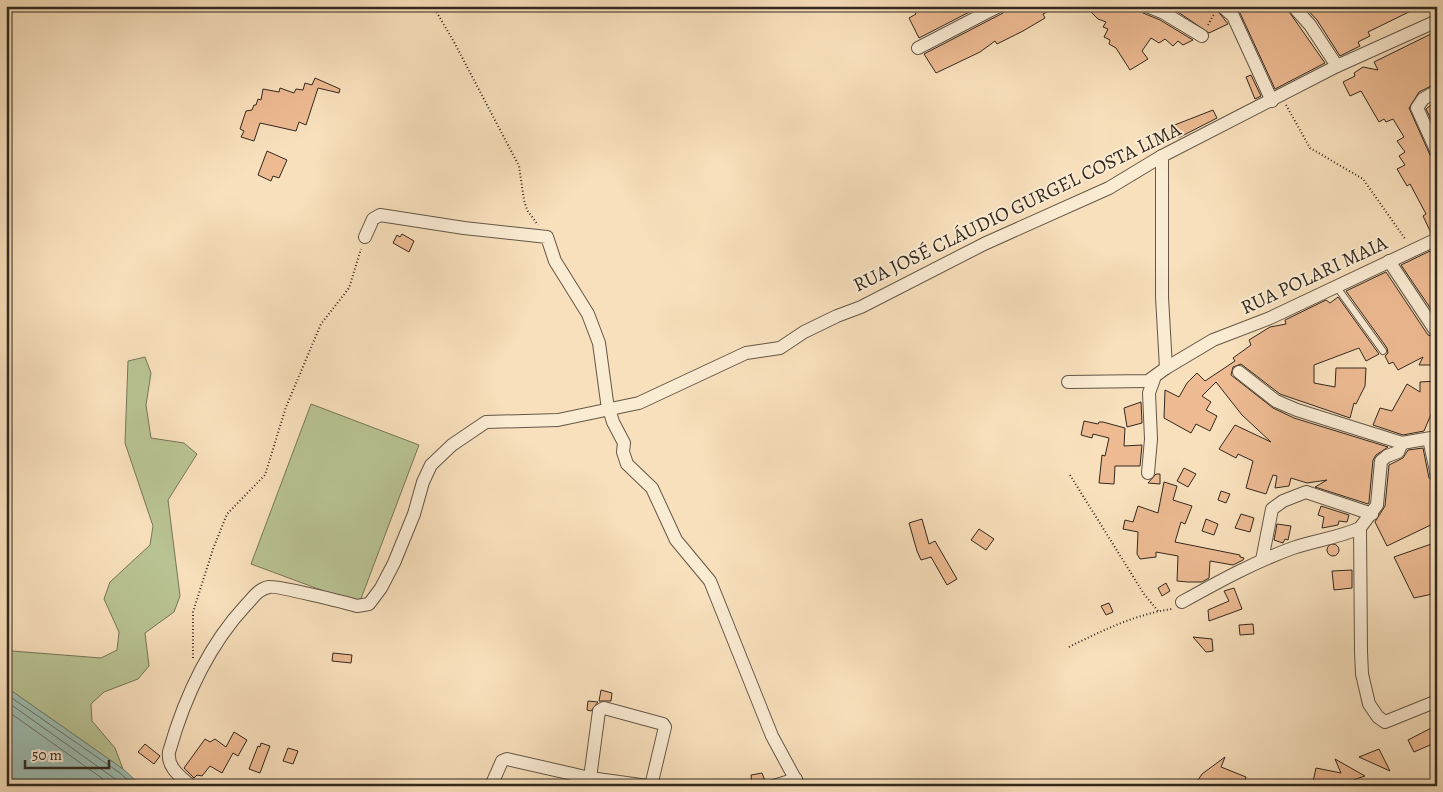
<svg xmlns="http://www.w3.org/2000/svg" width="1443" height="792" font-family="Alegreya,serif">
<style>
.green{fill:#b9c393;stroke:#767659}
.water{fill:#9dbdb2;stroke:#728177}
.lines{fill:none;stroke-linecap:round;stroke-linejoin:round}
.shore{stroke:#687268;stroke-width:1}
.building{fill:#edba92;stroke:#32281f}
.lane-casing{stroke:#645646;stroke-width:8}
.street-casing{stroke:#645646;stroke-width:14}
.path{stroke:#32281f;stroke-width:2;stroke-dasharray:1 2.5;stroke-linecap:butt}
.lane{stroke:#faebd3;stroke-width:6}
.street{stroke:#faebd3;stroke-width:12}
.labels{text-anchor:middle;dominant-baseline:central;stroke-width:4;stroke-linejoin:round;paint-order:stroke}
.street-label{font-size:20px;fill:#32281f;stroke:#faebd3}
</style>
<rect width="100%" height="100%" fill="#f8e0bc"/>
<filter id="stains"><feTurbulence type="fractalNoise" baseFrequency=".004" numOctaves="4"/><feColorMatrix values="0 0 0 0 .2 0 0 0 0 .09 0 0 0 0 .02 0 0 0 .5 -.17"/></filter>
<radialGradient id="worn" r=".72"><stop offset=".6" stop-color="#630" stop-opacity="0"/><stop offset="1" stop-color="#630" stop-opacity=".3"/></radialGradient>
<g class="green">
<path d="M145 357 151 373 146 405 151 438 184 443 197 454 168 500 180 596 174 612 145 633 149 666 138 679 104 692 91 704 92 721 115 748 123 769 6 687V646L12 651 101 658 117 650 119 632 104 599 110 582 150 545 153 526 125 443 128 361Z"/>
<path d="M311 404 419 445 359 604 251 564Z"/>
</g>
<path class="water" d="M6 687 123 769 142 786H6Z"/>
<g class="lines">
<g class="shore">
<path d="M6 694 120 773 134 786"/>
<path d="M6 701 125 786"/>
<path d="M6 710 113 786"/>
</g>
</g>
<g class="building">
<path d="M911 6H981L919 38 909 18 916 14Z"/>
<path d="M1007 6H1059L1043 14 1045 18 1023 31 997 44 995 41 980 52 936 73 924 54 1003 13Z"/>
<path d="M1085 6H1139L1143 13 1160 20 1193 40 1183 45 1178 41 1173 46 1165 39 1159 43 1151 38 1142 51 1148 59 1130 70 1116 48 1109 44 1110 40 1104 37 1108 29 1103 27 1106 22 1098 19Z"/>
<path d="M1169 6H1214L1228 24 1209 33Z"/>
<path d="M1234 6H1285L1325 63 1275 89 1240 13Z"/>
<path d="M1304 6H1421L1368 32 1370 36 1358 42 1360 46 1340 56 1317 20Z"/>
<path d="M1437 31V57L1434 58 1437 63V83L1419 92 1409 108 1430 155 1437 160V231L1431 233 1423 216 1426 214 1410 184 1407 186 1397 169 1405 165 1399 156 1405 152 1397 141 1404 137 1393 119 1386 122 1384 119 1379 122 1361 91 1350 96 1343 82 1355 76 1354 73 1363 67 1378 70 1374 62Z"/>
<path d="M1251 75 1261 96 1255 99 1246 77Z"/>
<path d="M315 78 340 89 339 93 318 88 306 125 299 122 296 131 260 123 254 141 241 137 244 131 240 129 246 111 252 110 254 105H256L258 99 261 100 263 89 279 92 280 88 294 93 296 89 303 90 305 83 312 85Z"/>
<path d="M1437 100V132L1426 109Z"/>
<path d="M1213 110 1217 118 1178 138 1172 126Z"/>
<path d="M267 151 287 160 279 178 273 176 271 181 258 175Z"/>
<path d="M402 234 414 241 409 252 393 243 397 235 400 237Z"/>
<path d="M1430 251 1433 255 1437 253V318L1401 265Z"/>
<path d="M1386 272 1428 335 1437 338V365H1419L1423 357 1398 370 1393 362 1389 364 1385 356 1388 353 1387 348 1346 291Z"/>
<path d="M1338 297 1379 354 1366 361 1359 348 1314 365V383L1335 387 1336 368H1366L1365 386 1356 404 1354 403 1350 418 1280 394 1241 364 1233 367 1231 375 1273 408 1294 418 1388 447 1376 455 1373 460 1369 502 1368 504 1315 487 1327 480 1307 483 1291 478 1289 486 1275 488 1277 476 1273 475 1266 494 1246 488 1253 461 1238 454 1236 458 1219 449 1235 425 1271 442 1242 415 1216 382 1202 396 1211 402 1206 410 1217 416 1210 431 1196 424 1191 433 1164 418 1165 390 1179 397 1187 383 1197 373 1205 381 1235 361 1233 358 1251 345 1249 340 1270 327 1286 324 1285 320 1326 300 1330 303Z"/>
<path d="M1437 381V400L1424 431 1403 435 1373 425 1380 408 1392 411 1407 384 1420 392V382Z"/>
<path d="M1141 402 1142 423 1127 427 1124 408Z"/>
<path d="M1084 421 1098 424 1099 422H1103L1125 428 1124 446 1142 445 1140 466H1115L1114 484 1099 483 1102 455 1105 456 1109 438 1093 434 1092 438 1081 435Z"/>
<path d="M1423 448 1429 478 1437 484V522L1387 546 1375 522 1385 506 1389 465 1403 458 1408 450Z"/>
<path d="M1184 468 1196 474 1188 487 1177 481Z"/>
<path d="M1156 474H1160V484L1148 483Z"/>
<path d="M1164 482 1177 486 1173 500 1192 506 1185 524 1181 522 1175 542 1240 555V557L1244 558 1243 560 1233 565 1210 561 1209 578 1202 582H1188L1177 581 1178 556 1156 552V557L1140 559 1137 554 1138 532 1123 529 1125 520 1133 522 1138 506 1158 513Z"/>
<path d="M1221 491 1230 494 1226 503 1218 500Z"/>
<path d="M1321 506 1349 515 1347 522 1339 521 1338 525 1322 528 1324 517 1318 515Z"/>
<path d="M1241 514 1254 518 1250 532 1235 528Z"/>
<path d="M922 519 929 544 935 541 957 579 947 585 931 557 921 560 917 551 909 523Z"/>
<path d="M1206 519 1218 524 1214 535 1202 531Z"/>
<path d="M1277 524 1291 526 1288 540 1285 539 1283 543 1274 540Z"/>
<path d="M979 529 994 539 986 550 971 540Z"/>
<path d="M1437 542V593L1414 598 1394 557Z"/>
<circle cx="1333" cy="550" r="6"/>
<path d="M1352 570V588L1334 590 1332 571Z"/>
<path d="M1166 583 1170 591 1162 596 1158 588Z"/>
<path d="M1234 588 1242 609 1209 621 1208 610 1229 601 1224 591Z"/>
<path d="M1109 603 1113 612 1106 615 1101 606Z"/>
<path d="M1253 624 1254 634 1240 635 1239 625Z"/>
<path d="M1193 637 1212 639 1213 651 1206 652Z"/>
<path d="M333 653 352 655 351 663 332 661Z"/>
<path d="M601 690 612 693 611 701H599Z"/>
<path d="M588 701 598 702 591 711 587 710Z"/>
<path d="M1437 725V742L1414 752 1408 740Z"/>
<path d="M234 732 247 740 238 756 233 753 222 773 210 766 202 776 197 775 194 778 184 768 205 739 210 742 215 739 226 747Z"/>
<path d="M261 743 270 746 260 773 249 769 258 746 260 747Z"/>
<path d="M145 744 160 756 154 764 138 752Z"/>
<path d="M288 748 298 751 293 764 283 761Z"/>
<path d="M1379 749 1390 771 1359 757Z"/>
<path d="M1225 757 1221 767 1246 777 1243 786H1194L1202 774Z"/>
<path d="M1335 759 1365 776 1353 780V786H1319L1320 783 1313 782 1316 768 1341 773Z"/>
<path d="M762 773 765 781 752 784 751 775Z"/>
</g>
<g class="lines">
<g class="lane-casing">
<path id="lane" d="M1336 286 1383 351"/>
</g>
<g class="street-casing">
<g id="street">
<path d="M1147 6 1164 13 1202 36"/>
<path d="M1222 6 1233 16 1272 101"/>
<path d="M1293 6 1310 25 1337 66"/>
<path d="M918 48 999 6"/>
<path d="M1437 91 1423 99 1417 108 1437 152"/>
<path d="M1162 156V297L1166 368"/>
<path d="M365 237 373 219 380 215 464 228 547 237 555 261 588 314 599 343 607 402 613 422 624 443 623 452 627 464 652 488 676 540 710 581 772 736 799 786"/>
<path d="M1389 261 1435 330"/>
<path d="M1239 372 1276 401 1297 410 1402 443 1437 437"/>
<path d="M1068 382 1148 381 1166 368 1213 340 1270 318 1437 239"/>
<path d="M1429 439 1437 476"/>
<path d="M1402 443 1398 452 1387 456 1381 461 1377 505 1360 528 1361 652 1362 674 1369 704 1378 717 1385 722 1437 701"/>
<path d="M1148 473 1151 439 1149 393 1154 379"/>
<path d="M1262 560 1272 509 1283 501 1306 492 1372 514"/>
<path d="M1182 602C1218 582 1254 562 1293 548 1316 540 1338 538 1360 528"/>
<path d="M590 778 599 711 604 708 663 724 665 727 651 786"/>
<path d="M191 786C181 777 167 768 169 752 184 699 208 646 246 605 253 598 258 589 269 587 275 585 347 603 357 606L369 604 381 588 394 563 414 514 423 482 431 465 452 445 480 426 486 422 558 420 639 403 746 353 780 348 804 332 837 316 861 307 984 244 1109 188 1162 156 1337 66 1437 21"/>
<path d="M491 786 502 761 507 759 590 778 648 786"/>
<path d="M774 786 796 779"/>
</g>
</g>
<g class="path">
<path d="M433 6 454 42 519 166 524 200 527 210 538 225"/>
<path d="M1208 25 1214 14"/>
<path d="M1286 105 1310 148 1363 179 1406 240"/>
<path d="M1070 475 1144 594 1158 611"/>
<path d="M1069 647C1101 631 1136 614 1172 609"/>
<path d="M193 658V612L213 549 227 514 265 475 286 407 321 324 349 288 361 249"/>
</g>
<use href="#lane" class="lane"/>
<use href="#street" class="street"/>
</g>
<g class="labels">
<g class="street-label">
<text transform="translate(1017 207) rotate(-26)">RUA JOSÉ CLÁUDIO GURGEL COSTA LIMA</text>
<text transform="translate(1314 275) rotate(-25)">RUA POLARI MAIA</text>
</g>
</g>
<rect width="1443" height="792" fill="none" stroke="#f8e0bc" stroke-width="25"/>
<rect x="8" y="8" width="1428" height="777" fill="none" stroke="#32281f" stroke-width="2.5"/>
<rect x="12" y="12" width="1418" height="767" fill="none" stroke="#32281f"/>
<path d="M25 760v8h84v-8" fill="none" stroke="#32281f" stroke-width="2.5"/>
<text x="32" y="760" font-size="15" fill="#32281f" stroke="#faebd3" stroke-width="4" paint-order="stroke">50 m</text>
<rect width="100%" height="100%" filter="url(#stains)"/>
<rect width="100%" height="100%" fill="url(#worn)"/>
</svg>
